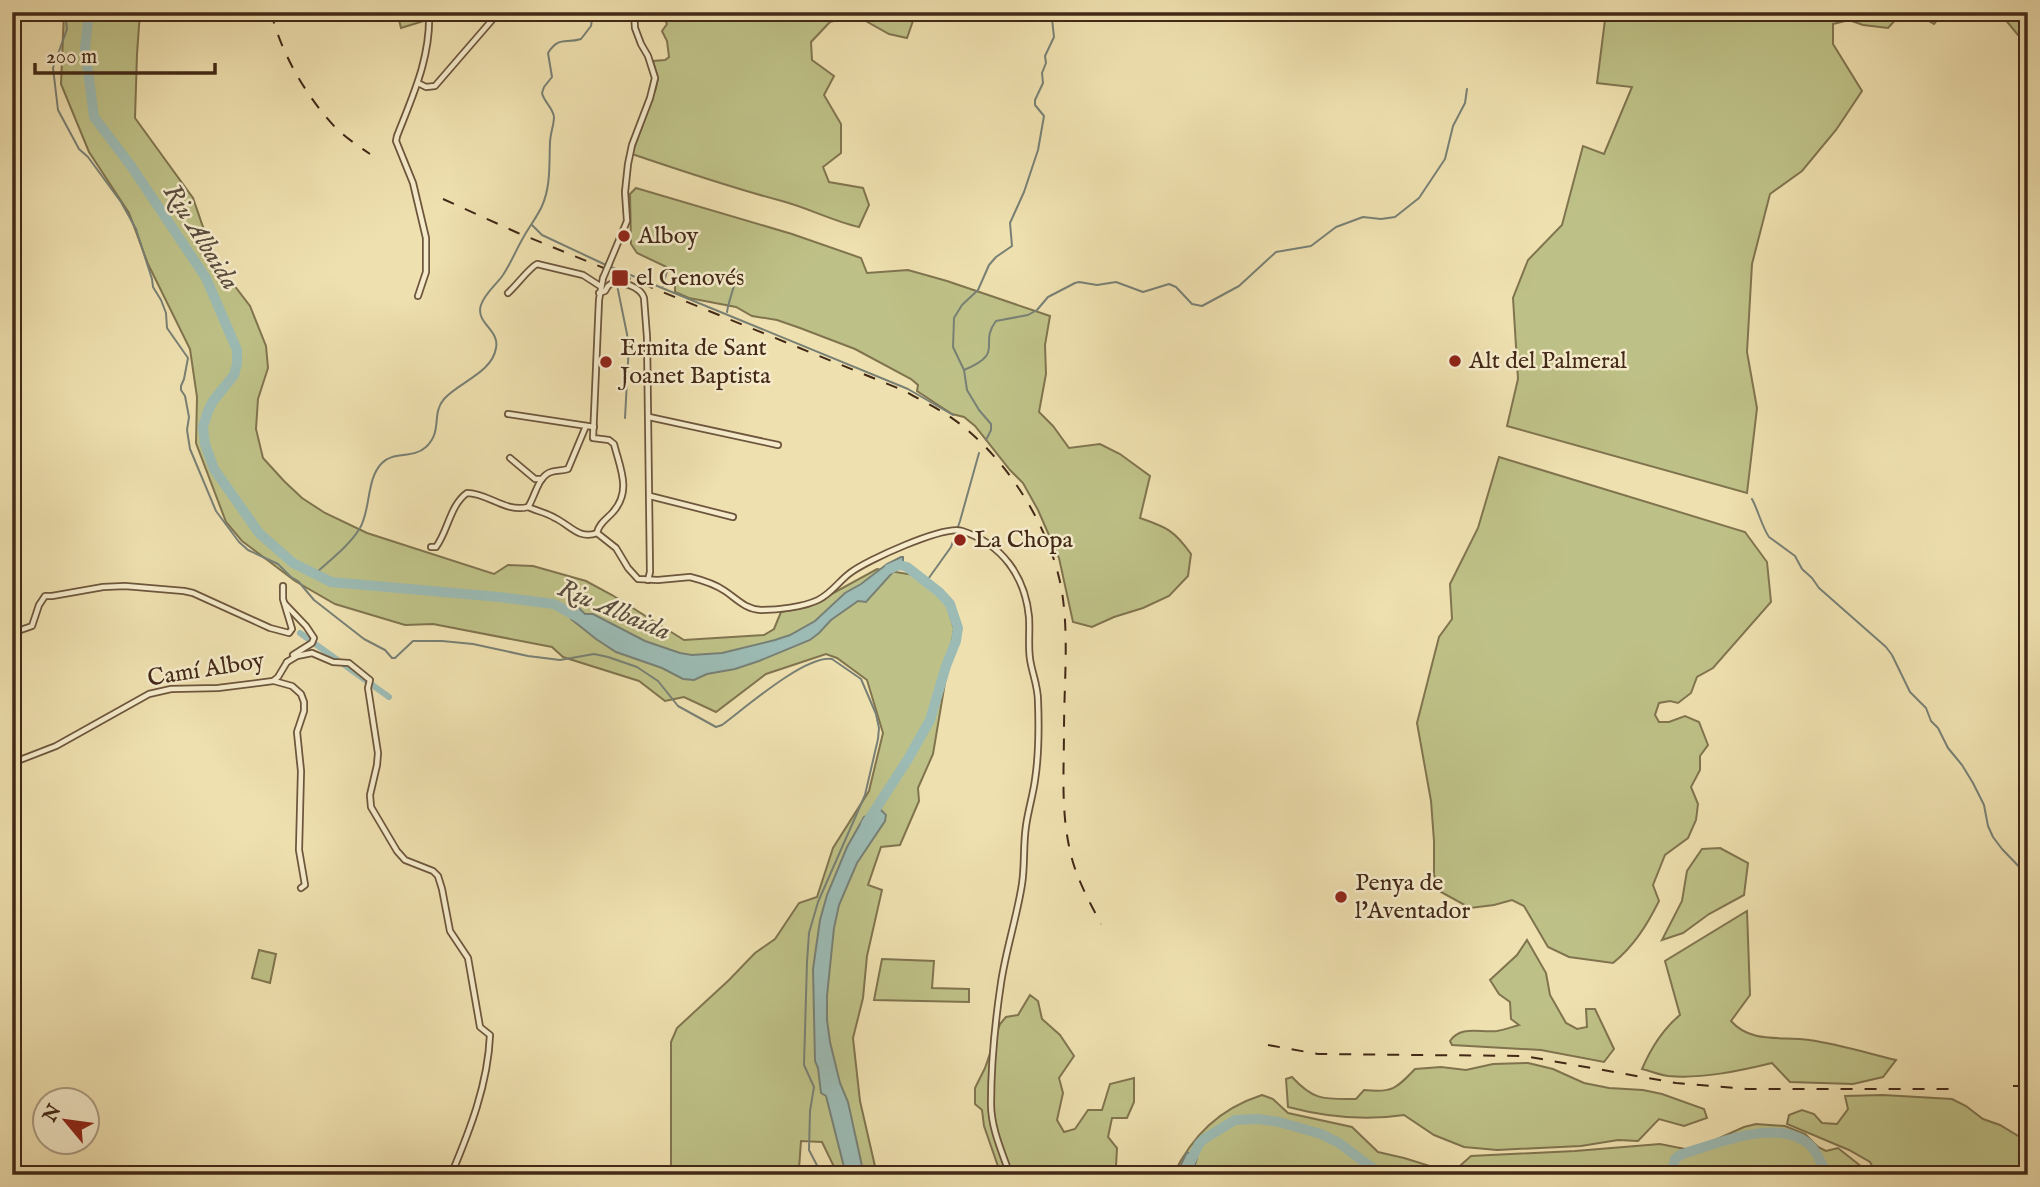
<svg xmlns="http://www.w3.org/2000/svg" width="2040" height="1187" font-family="'IM FELL English',serif">
<style>
.green{fill:#bec187;stroke:#80744f;stroke-width:2}
.water{fill:#9cbbb4;stroke:#788075;stroke-width:2}
.lines{fill:none;stroke-linecap:round;stroke-linejoin:round}
.stream{stroke:#788075;stroke-width:2}
.canal{stroke:#9cbbb4;stroke-width:6}
.river{stroke:#9cbbb4;stroke-width:10}
.minor-casing{stroke:#6d563d;stroke-width:8}
.minor{stroke:#f5ebcb;stroke-width:4.5}
.rail{stroke:#422817;stroke-width:2;stroke-dasharray:12 12;stroke-linecap:butt}
.minor-bridge-casing{stroke:#6d563d;stroke-width:8;stroke-linecap:butt}
.minor-bridge{stroke:#f5ebcb;stroke-width:4.5}
.poi-dot{fill:#8f2418;stroke:#f5ebcb;stroke-width:2.5}
.labels{text-anchor:middle;dominant-baseline:central;stroke-width:5;stroke-linejoin:round;paint-order:stroke}
.poi-label{font-size:24px;fill:#422817;stroke:#f5ebcb;text-anchor:start}
.street-label{font-size:24px;fill:#422817;stroke:#f5ebcb}
.water-label{font-size:26px;font-style:italic;fill:#584d3e;stroke:#f5ebcb}
</style>
<rect width="100%" height="100%" fill="#efe0af"/>
<filter id="stains"><feTurbulence type="fractalNoise" baseFrequency=".00286" numOctaves="4"/><feColorMatrix values="0 0 0 0 .2 0 0 0 0 .09 0 0 0 0 .02 0 0 0 .5 -.17"/></filter>
<radialGradient id="worn" r=".72"><stop offset=".6" stop-color="#630" stop-opacity="0"/><stop offset="1" stop-color="#630" stop-opacity=".3"/></radialGradient>
<g class="green">
<path d="M64 12H140L137 54 135 118 193 198 214 259 250 306 266 346 268 368 258 399 256 429 263 458 284 481 302 498 325 513 367 533 494 574 508 565 533 566 586 581 612 595 684 640 764 635 774 629 781 612 808 607 877 569 914 575 946 602 954 629 933 754 918 788 919 801 900 845 881 847 868 885 882 890 867 956 863 998 853 1038 860 1101 877 1175H838L822 1142 801 1141 799 1169 793 1175H671V1042L677 1028 729 980 755 953 775 939 799 903 817 897 833 848 869 791 883 733 867 680 837 658 826 654 766 674 716 712 684 697 665 701 639 681 563 657 552 647 433 624 405 625 335 604 295 581 242 541 226 522 196 443 197 397 190 349 148 264 129 213 89 152 61 84Z"/>
<path d="M409 12H427V20L401 28 398 16Z"/>
<path d="M661 12H916L907 38 889 34 855 15 830 22 811 42 812 60 834 76 824 95 841 124V153L823 167 829 182 863 188 869 205 859 227C833 221 808 208 782 201 732 188 682 171 632 154L656 88 658 78 653 61 665 60 669 57 667 41 662 31 667 24Z"/>
<path d="M1606 12H1944L1934 24 1917 14 1899 16 1888 28 1863 25 1849 20 1833 24V44L1862 91 1836 130 1802 171 1770 194 1752 264 1747 352 1757 408 1747 493 1507 426 1518 379 1513 298 1528 260 1562 225 1583 146 1604 154 1632 87 1597 83Z"/>
<path d="M1999 12H2028V35H2018Z"/>
<path d="M636 188 792 234 861 258 867 273 908 270 947 281 1050 316 1045 345 1046 374 1039 412 1053 426 1069 448 1100 444 1120 454 1150 476 1140 518C1166 527 1174 530 1191 554L1188 576 1169 596 1143 608 1114 617 1092 627 1073 622 1059 558 1038 510 1023 483 1010 470 975 426 964 417 952 414 917 391 918 385 911 379 855 349 800 328 777 320 752 316 736 307 689 298 675 292V271L637 253 631 244 630 194Z"/>
<path d="M1499 457 1745 532 1767 562 1771 602 1713 668 1697 677 1691 693 1678 703 1670 701 1659 703 1655 715 1659 722H1669L1685 716 1699 722 1708 745 1700 756V770L1691 787 1698 804 1696 820 1688 838 1665 855 1653 885 1659 901C1647 925 1634 946 1613 963L1569 957 1548 947 1524 906 1512 900 1494 905 1470 908 1441 892 1434 875V841L1431 801 1417 723 1439 637 1452 619 1450 584 1478 528Z"/>
<path d="M1720 848 1748 863 1744 895 1709 914 1683 933 1662 940 1682 901 1687 871 1702 849Z"/>
<path d="M1747 911 1750 995 1731 1021C1751 1044 1782 1036 1809 1040 1838 1044 1867 1053 1896 1060L1883 1077 1853 1084 1790 1082 1772 1063C1739 1071 1702 1079 1668 1076 1660 1075 1650 1071 1642 1069 1651 1048 1663 1029 1680 1015L1665 961Z"/>
<path d="M1527 940 1546 973 1550 995 1566 1023 1577 1029 1587 1027 1586 1009H1595L1614 1049 1604 1062 1541 1050 1452 1045 1450 1041C1461 1025 1480 1033 1497 1031 1504 1030 1512 1027 1519 1025L1511 1019 1510 1002 1499 994 1490 980 1517 955Z"/>
<path d="M259 950 276 954 270 983 252 978Z"/>
<path d="M882 959 934 961 932 988 969 989V1002L874 1000Z"/>
<path d="M1030 995 1038 1001 1042 1019 1060 1035 1074 1056 1059 1078 1063 1093 1057 1120 1064 1132 1075 1129 1088 1110H1102L1110 1084 1134 1078V1102L1127 1118H1112L1108 1137 1117 1148 1116 1166 1119 1175H1012L1000 1172 984 1126 982 1110 975 1104V1088L985 1068 1000 1024 1006 1017 1018 1015Z"/>
<path d="M1528 1063 1553 1069 1584 1083 1609 1088 1643 1090 1662 1094 1704 1109 1707 1118 1684 1126 1659 1119 1638 1141 1618 1140 1581 1146 1497 1150 1464 1147 1434 1135 1404 1115C1365 1121 1326 1117 1288 1107L1286 1079 1292 1077C1314 1101 1324 1099 1356 1099L1364 1090C1392 1093 1396 1089 1415 1069L1441 1067 1466 1070 1493 1064Z"/>
<path d="M1262 1095 1273 1099 1288 1113 1352 1127 1378 1152 1404 1158 1452 1173 1471 1156 1575 1151 1660 1144 1685 1149 1704 1145 1744 1127 1756 1124 1785 1126 1805 1134 1818 1147 1826 1151 1838 1148 1872 1175H1173C1193 1135 1219 1109 1262 1095Z"/>
<path d="M1883 1095 1952 1099 1966 1106 1983 1119 2000 1125 2028 1142V1175H1877L1870 1162 1849 1150 1787 1124 1789 1115 1802 1110 1814 1114 1822 1123 1837 1124 1848 1109 1845 1096Z"/>
</g>
<g class="water">
<path d="M901 557H903V564L893 572 866 602 858 601 831 620 819 633 810 640 759 661 735 669 707 674 694 680 683 679 662 668 616 652 596 639 571 619 578 607 585 614H593L645 641 680 653 692 655 722 653 775 640 790 635 815 621 845 593 861 584 887 564Z"/>
<path d="M881 810 886 815 885 821 857 863 839 905 834 928 827 996V1020L830 1042 840 1083 848 1102 864 1175H846L826 1096 821 1093 818 1068 815 1061 813 969 820 920 827 895 847 847 864 817Z"/>
<path d="M1187 1152 1197 1158 1192 1175H1176Z"/>
</g>
<g class="lines">
<g class="stream">
<path d="M65 12 67 29 53 68 58 110 79 149 88 157 121 202 136 229 152 279 153 287 161 300 166 313 167 328 188 358 184 379 181 386V390L185 396 189 417 187 430 190 449 216 511 239 542 248 550 278 564 291 577 298 581 314 600 364 639 385 650 392 658H395L413 641H442L473 644 528 656 560 660 594 654 608 657 637 667 658 681 678 706 716 727 722 725C745 708 805 655 832 659L861 679 876 714 879 728 878 739 865 795 818 902 809 933 807 962 804 1065 814 1087 810 1111 809 1150 822 1175"/>
<path d="M532 225 542 235 606 265"/>
<path d="M611 267 908 389 953 415"/>
<path d="M617 285 629 344 625 418"/>
<path d="M663 286 667 271"/>
<path d="M727 312C729 298 736 285 737 270"/>
<path d="M964 370C1006 353 978 344 996 321L1028 315 1037 310 1048 297 1075 283 1079 282 1097 285 1116 282 1143 292 1169 284 1176 287 1192 304 1202 306 1239 286 1276 252 1311 246 1336 227 1363 217 1381 219 1395 217 1419 198 1445 159 1453 126 1465 103 1467 89"/>
<path d="M986 440 991 430V424L979 410 967 390 964 370 953 347 954 318 962 305 978 290 989 265 996 257 1012 246 1010 223 1024 192 1038 150 1044 116 1035 105V100L1043 83 1042 73 1046 63 1045 56 1054 37 1052 19 1057 12"/>
<path d="M1752 499C1758 510 1762 527 1769 537L1795 556 1802 569 1812 578 1819 588 1886 647 1892 655 1910 692 1926 708 1931 721 1938 728 1948 748 1962 765 1973 783 1984 805 1988 826 1993 837 2002 849 2028 876"/>
<path d="M315 574C330 560 349 546 360 528 371 509 366 479 382 463 393 451 413 459 426 447 443 431 431 414 444 399 459 382 492 373 496 348 500 330 475 323 481 305 485 293 496 285 503 275 511 263 516 250 523 238 529 227 537 217 542 206 551 186 549 164 550 143 550 134 554 125 554 117 553 108 544 102 542 93L544 87 552 77 548 53C559 36 565 44 581 39L591 26 593 12"/>
<path d="M926 582 951 547 960 521 979 453"/>
</g>
<path class="canal" d="M300 633 389 697"/>
<g class="river">
<path d="M89 12 85 48 94 117 131 166 206 278 237 350V364L234 375 213 401 208 411 203 427 205 444 214 469 259 533 293 563 331 582 499 597 554 604 585 621"/>
<path d="M866 824 908 759 930 720 946 666 956 641 958 628 950 604 939 592 907 567 899 565 889 569"/>
<path d="M1184 1175 1199 1144 1204 1139 1235 1120 1258 1119 1279 1122 1321 1134 1339 1143 1371 1167 1385 1175"/>
<path d="M1671 1175 1675 1159 1680 1155C1715 1144 1780 1116 1811 1146 1818 1154 1822 1165 1827 1175"/>
</g>
<g class="minor-casing">
<g id="minor">
<path d="M418 83 426 87 435 86 499 12"/>
<path d="M609 264 627 221 625 192 628 164 632 145 650 98 655 78 648 56 641 44 635 28 634 12"/>
<path d="M603 278 599 300 593 438 609 440 614 444C620 468 632 491 613 512 607 519 599 523 597 533L616 548 628 568 638 579 658 580 690 577C702 580 715 584 725 591 737 599 745 609 761 610 778 610 803 607 818 600 832 593 839 581 850 573 867 560 944 525 962 531 1002 544 1025 576 1029 617 1030 631 1028 645 1030 659 1032 673 1038 686 1038 701 1039 727 1039 754 1035 780 1033 795 1028 811 1026 826 1023 846 1025 865 1022 884 1017 917 1006 949 1001 983 995 1023 991 1063 991 1104 991 1128 1002 1152 1010 1175"/>
<path d="M508 293C517 285 529 268 537 264L583 275 600 286"/>
<path d="M599 293 605 291 608 286 615 281C625 283 641 287 644 298L647 337 650 572 648 580"/>
<path d="M418 296 426 272V238L413 183 396 141 397 136C413 95 431 57 429 12"/>
<path d="M508 414 594 427"/>
<path d="M649 417 778 445"/>
<path d="M510 458 535 479H542"/>
<path d="M650 496 733 517"/>
<path d="M528 507C537 511 547 513 555 518 570 525 579 540 597 533"/>
<path d="M431 547H436C448 531 450 505 467 493 488 493 506 513 528 507 535 497 538 476 551 472 557 470 562 471 568 469L586 426"/>
<path d="M285 604 306 626 314 638 312 643 293 655"/>
<path d="M12 633 32 626 39 605 45 596H52L103 587 125 586 184 591 193 593 270 628 289 633 292 629 283 599V586"/>
<path d="M287 662 297 656 312 653 333 662 349 663 370 680 368 688 378 753 377 765 370 795 371 807 397 851 405 860 433 871 438 876 442 889 450 931 468 958 480 1027 490 1035C488 1084 470 1130 451 1175"/>
<path d="M274 681 292 686 301 694 304 702V711L297 732 301 771 299 850 305 885 301 888"/>
<path d="M12 763 56 746 149 694 171 689 218 688 273 681 278 677 287 662"/>
</g>
</g>
<use href="#minor" class="minor"/>
<g class="rail">
<path d="M271 12C281 53 306 96 335 127 345 137 358 146 370 154"/>
<path d="M443 199 518 233 905 391C918 399 933 406 946 414 1003 451 1051 526 1062 592 1069 637 1064 684 1064 730 1064 768 1061 808 1069 846 1074 874 1088 899 1101 924"/>
<path d="M1268 1045 1318 1054 1524 1056 1676 1083 1747 1089H1955"/>
<path d="M2013 1086H2028"/>
</g>
<g class="minor-bridge-casing">
<path id="minor-bridge" d="M603 278 609 264"/>
</g>
<use href="#minor-bridge" class="minor-bridge"/>
</g>
<g class="poi-dot">
<circle cx="624" cy="236" r="7"/>
<rect x="611" y="269" width="18" height="18" rx="3.5"/>
<circle cx="1455" cy="361" r="7"/>
<circle cx="606" cy="362" r="7"/>
<circle cx="960" cy="540" r="7"/>
<circle cx="1341" cy="897" r="7"/>
</g>
<g class="labels">
<g class="poi-label">
<text x="638" y="236">Alboy</text>
<text x="636" y="278">el Genovés</text>
<text x="620" y="348">Ermita de Sant<tspan x="620" dy="28">Joanet Baptista</tspan></text>
<text x="1469" y="361">Alt del Palmeral</text>
<text x="974" y="540">La Chopa</text>
<text x="1355" y="883">Penya de<tspan x="1355" dy="28">l'Aventador</tspan></text>
</g>
<g class="street-label">
<text transform="translate(206 670) rotate(-9)">Camí Alboy</text>
</g>
<g class="water-label">
<text transform="translate(201 237) rotate(58)">Riu Albaida</text>
<text transform="translate(614 610) rotate(23)">Riu Albaida</text>
</g>
</g>
<rect width="2040" height="1187" fill="none" stroke="#efe0af" stroke-width="42"/>
<rect x="14" y="14" width="2012" height="1159" fill="none" stroke="#422817" stroke-width="3.5"/>
<rect x="21" y="21" width="1998" height="1145" fill="none" stroke="#422817" stroke-width="2"/>
<g transform="translate(66 1121) rotate(299)"><circle r="33" fill="#f5ebcb" stroke="#ad9d83" stroke-width="2"/>
<path d="M0-5L12 26L0 18L-12 26Z" fill="#8f2418"/>
<text y="-10" font-size="19" font-weight="bold" text-anchor="middle" fill="#422817">N</text>
</g>
<path d="M35 63v10h180v-10" fill="none" stroke="#422817" stroke-width="3.5"/>
<text x="46" y="63" font-size="21" fill="#422817" stroke="#f5ebcb" stroke-width="5" paint-order="stroke">200 m</text>
<rect width="100%" height="100%" filter="url(#stains)"/>
<rect width="100%" height="100%" fill="url(#worn)"/>
</svg>
